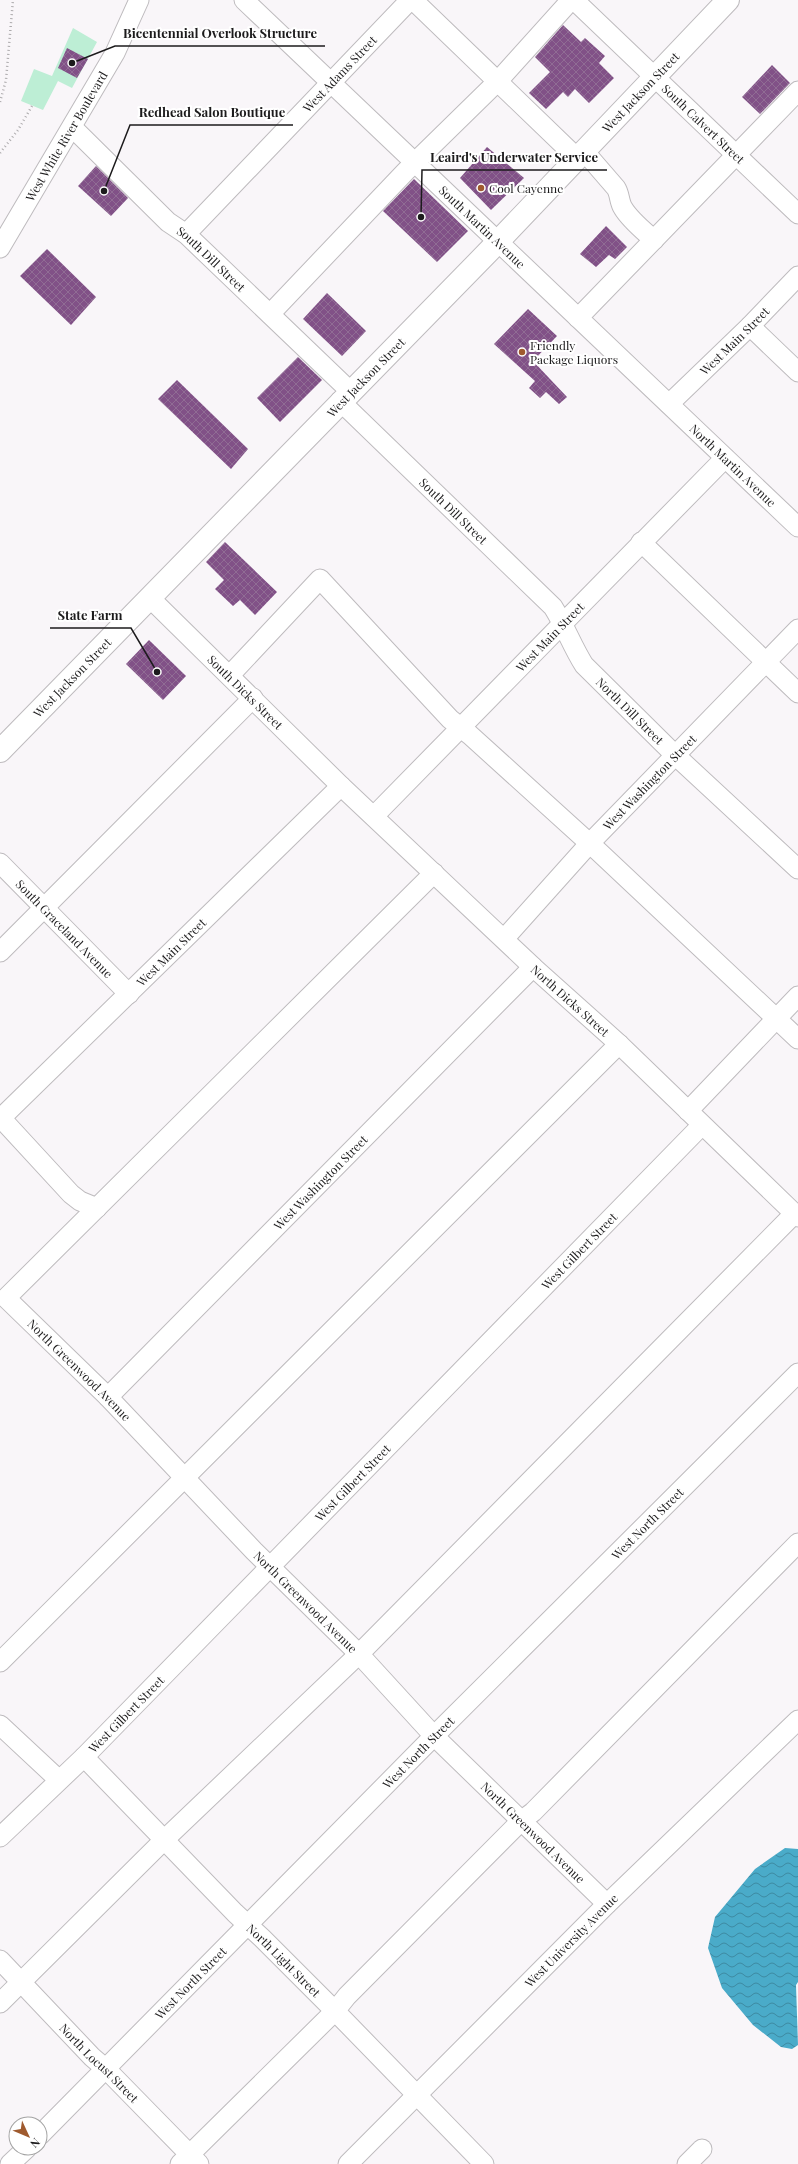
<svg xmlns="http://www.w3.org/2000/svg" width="798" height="2164" font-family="'Playfair Display',serif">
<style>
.green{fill:#bdeed5}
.water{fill:url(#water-waves)}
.building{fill:url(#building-cross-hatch)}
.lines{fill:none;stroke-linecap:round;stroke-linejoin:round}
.minor-casing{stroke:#bebbbe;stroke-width:21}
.major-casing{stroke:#bebbbe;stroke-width:24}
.path{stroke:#adabad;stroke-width:2.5;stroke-dasharray:1 3;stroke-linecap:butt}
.minor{stroke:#fff;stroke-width:19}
.major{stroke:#fff;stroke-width:22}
.poi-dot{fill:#9f5a2e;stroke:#fff;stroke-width:1.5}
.labels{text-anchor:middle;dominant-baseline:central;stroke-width:4;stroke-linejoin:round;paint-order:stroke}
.street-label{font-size:12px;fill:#1c1b1c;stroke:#fff}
.poi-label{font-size:12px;fill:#1c1b1c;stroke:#fff;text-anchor:start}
.leader{fill:none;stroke:#1c1b1c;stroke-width:1.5}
.callout-dot{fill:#1c1b1c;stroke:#fff;stroke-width:1.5}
.callout-label{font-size:13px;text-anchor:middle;font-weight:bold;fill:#1c1b1c;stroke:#fff;stroke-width:4;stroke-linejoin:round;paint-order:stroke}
</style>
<defs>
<pattern id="water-waves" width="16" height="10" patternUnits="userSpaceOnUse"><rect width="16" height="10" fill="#4aabc9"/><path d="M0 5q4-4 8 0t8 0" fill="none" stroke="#3d8aa2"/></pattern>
<pattern id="building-cross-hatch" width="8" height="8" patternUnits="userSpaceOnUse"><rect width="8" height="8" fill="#815187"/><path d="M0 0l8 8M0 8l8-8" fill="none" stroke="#906c94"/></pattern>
</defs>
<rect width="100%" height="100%" fill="#f9f6f9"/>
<path class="green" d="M73 28 97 42 72 88 58 81 43 110 21 101 34 69 52 76Z"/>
<path class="water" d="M785 1848 798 1849V1982L796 1985 798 2045 792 2049 781 2047 753 2025 722 1988 708 1948 715 1917 755 1869Z"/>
<g class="building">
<path d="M563 25 581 42 585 38 605 56 599 63 614 78 589 103 575 89 568 97 563 92 546 109 529 93 550 72 535 57Z"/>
<path d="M67 48 88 59 77 78 58 68Z"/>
<path d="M772 65 790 83 760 114 742 97Z"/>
<path d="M487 147 524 178 491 210 460 178Z"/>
<path d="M96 166 128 198 111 216 78 186Z"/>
<path d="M414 179 468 231 437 262 383 211Z"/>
<path d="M606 226 627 247 615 259 609 255 596 267 580 254Z"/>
<path d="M47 249 96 297 71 325 20 276Z"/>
<path d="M327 293 366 331 342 356 303 319Z"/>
<path d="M528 309 557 336 533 361 567 397 559 404 546 392 540 398 529 388 535 381 494 344Z"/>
<path d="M298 357 322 380 280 422 257 398Z"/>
<path d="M177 380 248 449 231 469 158 399Z"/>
<path d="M225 542 277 592 255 615 240 600 233 606 215 589 224 580 206 562Z"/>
<path d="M149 640 186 676 163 700 126 664Z"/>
</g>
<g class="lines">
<g class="minor-casing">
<g id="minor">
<path id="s1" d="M244 0 798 527"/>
<path d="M413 0 577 158"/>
<path id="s2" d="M574 0 798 214"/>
<path id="s3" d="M72 127 168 222 186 234 350 391"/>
<path d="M584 151 616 188C620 194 619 202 623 208 630 220 644 231 654 240"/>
<path id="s4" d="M186 234 410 0"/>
<path id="s5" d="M0 248 115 53 139 0"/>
<path d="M270 314 406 171 498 81 571 0"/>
<path d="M578 318 798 91"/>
<path d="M750 326 798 372"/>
<path id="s6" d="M340 401 553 607C565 626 572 646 584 665L675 755 798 869"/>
<path id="s7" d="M669 404 750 326 798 276"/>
<path d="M641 542 798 693"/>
<path id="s8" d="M150 598 341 786 533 967 619 1044 798 1217"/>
<path d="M230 675 320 579 450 719 470 735 598 851 798 1039"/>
<path id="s9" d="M374 816 725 458"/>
<path id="s10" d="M0 863 129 994"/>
<path id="s11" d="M434 873 6 1298 108 1397 254 1551 359 1654 434 1736 607 1904"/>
<path id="s12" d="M504 939 589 844 798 629"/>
<path d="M0 952 253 698"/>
<path d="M688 1111 798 996"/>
<path d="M1 1118 71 1194 80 1201 97 1208"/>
<path id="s13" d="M0 1119 341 786"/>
<path id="s14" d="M108 1397 533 967"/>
<path d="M0 1662 619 1044"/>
<path d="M0 1725 59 1780"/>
<path id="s15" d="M84 1757 235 1913 262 1938 335 2011 484 2164"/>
<path id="s16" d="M0 1837 84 1757 702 1125"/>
<path id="s17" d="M0 1960 92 2057 106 2069 199 2164"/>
<path d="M0 2003 164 1840 359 1654 794 1214"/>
<path id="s18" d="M40 2135 434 1736 798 1373"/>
<path d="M10 2164 27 2148"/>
<path d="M180 2164 335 2011 347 1996 521 1821 533 1812 798 1543"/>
<path id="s19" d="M348 2164 607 1904 798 1720"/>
<path d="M687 2164 702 2149"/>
</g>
</g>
<g class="major-casing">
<g id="major">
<path id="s20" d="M0 751 489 251 728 0"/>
</g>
</g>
<g class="path">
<path d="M0 102 6 80 13 0"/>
<path d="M0 153 18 130 32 106"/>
</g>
<use href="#minor" class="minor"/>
<use href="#major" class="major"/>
</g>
<g class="poi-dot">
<circle cx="481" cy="188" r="4"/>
<circle cx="522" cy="352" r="4"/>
</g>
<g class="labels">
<g class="street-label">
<text stroke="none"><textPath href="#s4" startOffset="222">West Adams Street</textPath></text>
<text stroke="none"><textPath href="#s20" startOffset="919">West Jackson Street</textPath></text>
<text stroke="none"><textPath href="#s2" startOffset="179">South Calvert Street</textPath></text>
<text stroke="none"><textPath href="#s5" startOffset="130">West White River Boulevard</textPath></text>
<text stroke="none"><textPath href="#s1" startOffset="329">South Martin Avenue</textPath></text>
<text stroke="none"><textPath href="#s3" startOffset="192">South Dill Street</textPath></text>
<text stroke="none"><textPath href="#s7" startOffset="91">West Main Street</textPath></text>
<text stroke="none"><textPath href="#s20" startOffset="523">West Jackson Street</textPath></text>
<text stroke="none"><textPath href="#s1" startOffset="675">North Martin Avenue</textPath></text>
<text stroke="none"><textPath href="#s6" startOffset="158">South Dill Street</textPath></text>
<text stroke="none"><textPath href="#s9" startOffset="251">West Main Street</textPath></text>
<text stroke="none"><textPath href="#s20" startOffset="103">West Jackson Street</textPath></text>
<text stroke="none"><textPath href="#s8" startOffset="134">South Dicks Street</textPath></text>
<text stroke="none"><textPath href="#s6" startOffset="427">North Dill Street</textPath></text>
<text stroke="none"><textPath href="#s12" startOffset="214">West Washington Street</textPath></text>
<text stroke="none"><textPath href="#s10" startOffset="92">South Graceland Avenue</textPath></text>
<text stroke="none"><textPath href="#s13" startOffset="239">West Main Street</textPath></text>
<text stroke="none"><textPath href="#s8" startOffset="582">North Dicks Street</textPath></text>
<text stroke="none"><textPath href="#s14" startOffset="302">West Washington Street</textPath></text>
<text stroke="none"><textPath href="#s16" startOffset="824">West Gilbert Street</textPath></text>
<text stroke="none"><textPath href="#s11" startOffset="706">North Greenwood Avenue</textPath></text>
<text stroke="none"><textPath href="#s16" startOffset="500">West Gilbert Street</textPath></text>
<text stroke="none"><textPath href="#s18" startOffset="862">West North Street</textPath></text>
<text stroke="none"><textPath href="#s11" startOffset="1030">North Greenwood Avenue</textPath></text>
<text stroke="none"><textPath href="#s16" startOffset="176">West Gilbert Street</textPath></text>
<text stroke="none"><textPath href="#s18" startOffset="538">West North Street</textPath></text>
<text stroke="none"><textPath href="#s11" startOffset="1354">North Greenwood Avenue</textPath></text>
<text stroke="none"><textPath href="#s19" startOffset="316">West University Avenue</textPath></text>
<text stroke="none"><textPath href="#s15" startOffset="285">North Light Street</textPath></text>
<text stroke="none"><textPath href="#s18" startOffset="214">West North Street</textPath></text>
<text stroke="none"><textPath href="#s17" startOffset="143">North Locust Street</textPath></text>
</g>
<g class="poi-label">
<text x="489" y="188">Cool Cayenne</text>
<text x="530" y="345">Friendly<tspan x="530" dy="14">Package Liquors</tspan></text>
</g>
</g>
<path class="leader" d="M72 63L115 46H325M104 191L130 125H293M421 217L422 170H607M157 672L131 628H50"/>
<g class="callout-dot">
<circle cx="72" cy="63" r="4"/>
<circle cx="104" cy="191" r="4"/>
<circle cx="421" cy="217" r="4"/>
<circle cx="157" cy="672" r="4"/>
</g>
<g class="callout-label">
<text x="220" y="38">Bicentennial Overlook Structure</text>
<text x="212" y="117">Redhead Salon Boutique</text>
<text x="514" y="162">Leaird's Underwater Service</text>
<text x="90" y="620">State Farm</text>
</g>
<g transform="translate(28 2136) rotate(134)"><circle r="19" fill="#ffffff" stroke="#a4a4a4"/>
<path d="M0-3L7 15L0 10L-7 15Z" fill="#9f5a2e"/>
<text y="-6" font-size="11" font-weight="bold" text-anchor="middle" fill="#1c1b1c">N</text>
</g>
</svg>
